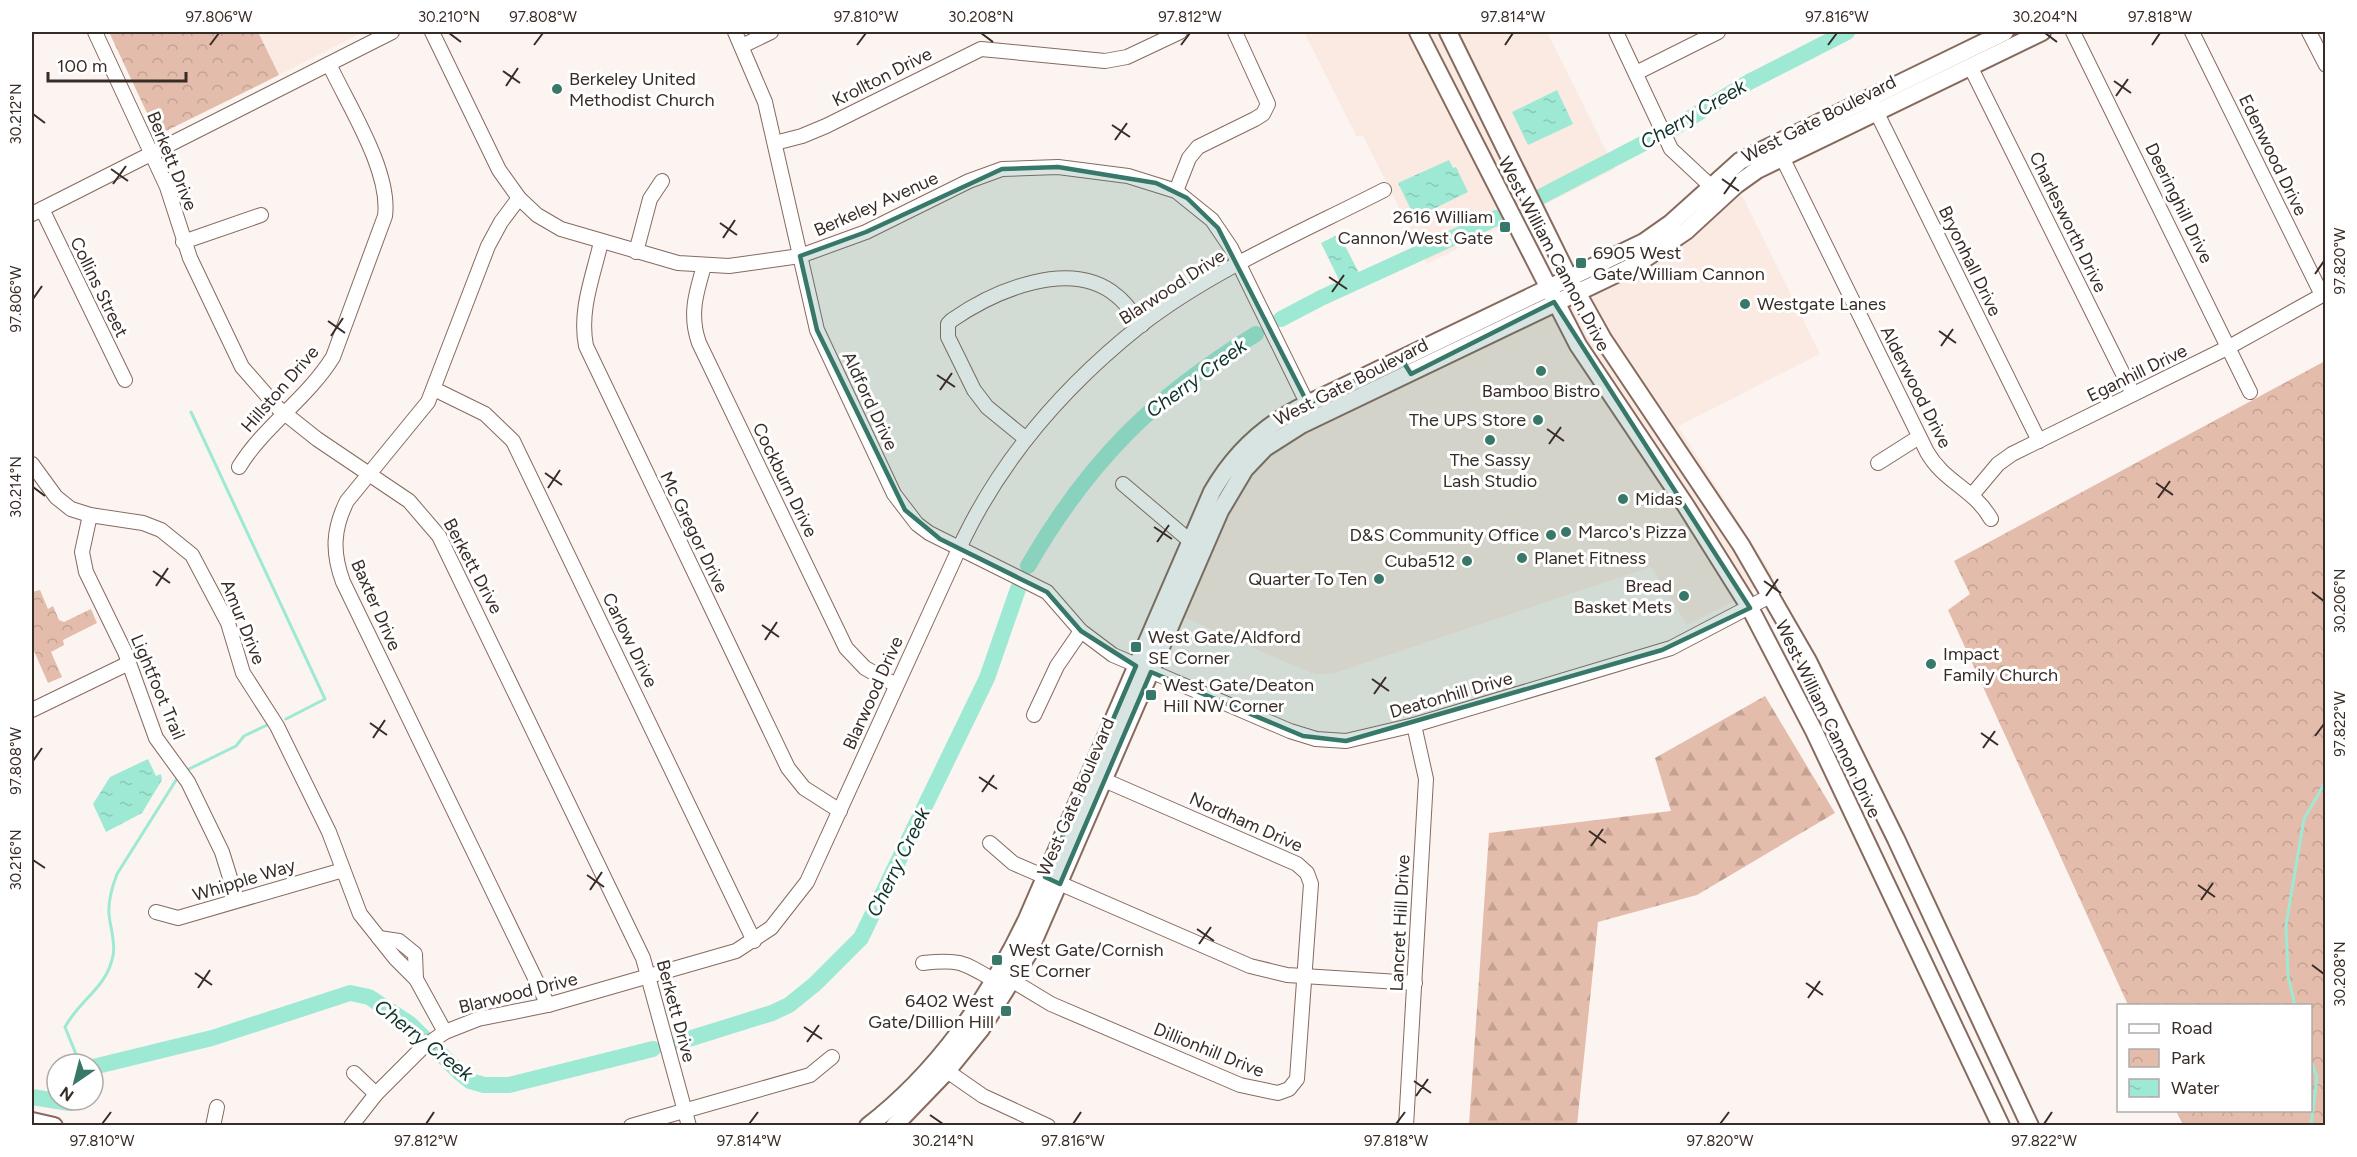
<svg xmlns="http://www.w3.org/2000/svg" width="2357" height="1157" font-family="Figtree,sans-serif">
<style>
.built{fill:#faeae2}
.forest{fill:url(#forest-firs)}
.park{fill:url(#park-crowns)}
.water{fill:url(#water-ripples)}
.lines{fill:none;stroke-linecap:round;stroke-linejoin:round}
.stream{stroke:#9ee9d4;stroke-width:3}
.river{stroke:#9ee9d4;stroke-width:16}
.minor-casing{stroke:#876a5e;stroke-width:16}
.major-casing{stroke:#876a5e;stroke-width:20}
.minor{stroke:#fff;stroke-width:14}
.major{stroke:#fff;stroke-width:16}
.marked{fill:#377868;fill-opacity:0.2;stroke:#377868;stroke-width:4.5;stroke-linejoin:round}
.ticks{fill:none;stroke:#382c26;stroke-width:2}
.poi-dot{fill:#377868;stroke:#fff;stroke-width:2}
.labels{text-anchor:middle;dominant-baseline:central;stroke-width:6;stroke-linejoin:round;paint-order:stroke}
.street-label{font-size:18px;fill:#382c26;stroke:#fff}
.poi-label{font-size:18px;fill:#382c26;stroke:#fff;text-anchor:start}
.water-label{font-size:20px;font-style:italic;fill:#0f332b;stroke:#fff}
.neatline{fill:none;stroke:#382c26;stroke-width:2}
.ticks-label{font-size:15px;text-anchor:middle;fill:#382c26}
</style>
<defs>
<pattern id="forest-firs" width="22" height="20" patternUnits="userSpaceOnUse" patternTransform="scale(1.5)"><rect width="22" height="20" fill="#e4bcab"/><path d="M5 1l3.5 6h-7zM16 11l3.5 6h-7z" fill="#c4a293"/></pattern>
<pattern id="park-crowns" width="20" height="18" patternUnits="userSpaceOnUse" patternTransform="scale(1.5)"><rect width="20" height="18" fill="#e4bcab"/><path d="M2 6a3 3 0 1 1 6 0M12 15a3 3 0 1 1 6 0" fill="none" stroke="#c4a293"/></pattern>
<pattern id="water-ripples" width="26" height="14" patternUnits="userSpaceOnUse" patternTransform="scale(1.5)"><rect width="26" height="14" fill="#9ee9d4"/><path d="M2 4q2-2 4 0t4 0M15 11q2-2 4 0t4 0" fill="none" stroke="#89c8b6"/></pattern>
</defs>
<rect width="100%" height="100%" fill="#fbf4f1"/>
<g class="built">
<path d="M258 32H363L279 75Z"/>
<path d="M1304 32H1547L1615 169 1427 264 1363 135 1357 137Z"/>
<path d="M1740 191 1820 354 1678 426 1773 576 1729 604 1687 625 1651 567 1332 674H1314L1290 664 1184 617 1237 498 1253 472 1273 452 1307 430 1656 262 1697 233Z"/>
</g>
<path class="forest" d="M1765 696 1835 813 1697 895 1598 922 1577 1125H1469L1489 833 1671 811 1655 758Z"/>
<g class="park">
<path d="M109 32H258L279 75 164 132 155 130Z"/>
<path d="M2325 361V1125H2183L2176 1111 2310 1110V1006L2128 1005 1948 610 1970 594 1954 561Z"/>
<path d="M40 590 48 609 53 606 59 620 64 622 91 609 97 623 63 640 64 645 51 652 62 677 48 683 34 651 32 652V592Z"/>
</g>
<g class="water">
<path d="M1557 90 1573 124 1528 145 1512 112Z"/>
<path d="M1449 160 1453 168 1456 167 1468 192 1415 218 1398 183Z"/>
<path d="M1339 234 1359 273 1340 282 1321 243Z"/>
<path d="M148 759 156 776 161 774 162 780 142 813 106 832 93 804 110 777Z"/>
</g>
<g class="lines">
<g class="stream">
<path d="M191 412 325 699 286 719"/>
<path d="M185 771 236 746 244 736 267 725"/>
<path d="M2295 1006 2288 976 2286 925 2304 819 2326 781"/>
<path d="M2310 1059 2317 1077 2311 1126"/>
<path d="M80 1064 65 1027C81 998 106 989 113 956 116 943 110 927 109 914 108 900 112 887 117 874L178 777"/>
</g>
<g class="river">
<path d="M1540 197 1677 126 1749 82 1847 32"/>
<path d="M1281 319 1321 298 1496 218"/>
<path d="M1028 566C1088 462 1153 397 1256 334"/>
<path d="M679 1042 772 1013 789 1005 815 984 861 938 987 678 1018 589"/>
<path d="M93 1067 212 1038 350 993 369 997 410 1024 460 1073 470 1081 484 1085H509L653 1049"/>
<path d="M32 1097 70 1103 76 1100"/>
</g>
<g class="minor-casing">
<g id="minor">
<path d="M95 32 167 187 190 258 242 367 278 408 317 439 409 501 439 536 643 958 689 1126"/>
<path d="M432 32 499 170 519 198 537 215 561 229 678 263 729 266 800 256 866 232 969 181 1002 169 1058 167 1128 176 1176 191 1212 220 1231 248 1311 411"/>
<path d="M735 32 765 102 817 330 894 494 917 524 929 533 1047 592 1081 631 1113 655 1290 731 1316 739 1346 741 1414 725 1671 648 1772 595"/>
<path d="M1616 32 1671 149 1717 192"/>
<path d="M2073 32 2250 392"/>
<path d="M2192 32 2322 295"/>
<path d="M2309 32 2326 65"/>
<path d="M742 46 771 32"/>
<path d="M1970 66 2133 394"/>
<path d="M1636 73 1718 32"/>
<path d="M1873 105 2039 441"/>
<path d="M775 143 802 136 826 126 981 49 1105 61 1127 57 1180 32"/>
<path d="M1782 157 1927 452C1944 482 1974 489 1991 519"/>
<path d="M1176 191 1189 158 1198 147 1255 119 1263 114 1268 104 1235 32"/>
<path d="M519 198 501 222 488 246 428 402 347 501C333 529 332 552 343 582L548 1005"/>
<path d="M42 209 125 380"/>
<path d="M32 214 392 32"/>
<path d="M183 242 261 215"/>
<path d="M601 242C593 277 579 310 586 346L788 768 804 788 840 811"/>
<path d="M636 252 650 199 662 181"/>
<path d="M704 266C696 293 689 315 699 343L846 648 865 668 896 685"/>
<path d="M434 389 485 414 513 441 754 941"/>
<path d="M1026 439 987 407 974 390 948 337V324L952 320C994 291 1071 257 1117 296 1127 304 1134 315 1142 325"/>
<path d="M1878 463 1919 437"/>
<path d="M32 464 56 497 71 509 90 515 143 523 161 530 192 555 228 623 243 673 277 726 329 832 360 914 395 958 416 979 445 1032"/>
<path d="M239 467C264 426 307 399 333 357L385 216C391 171 348 105 329 64"/>
<path d="M1123 484 1190 541"/>
<path d="M1972 495 1998 464 2012 454 2229 347 2326 293"/>
<path d="M90 515 82 552 86 572 125 652 156 738 188 782 222 852 237 900"/>
<path d="M32 710 129 663"/>
<path d="M1034 715 1057 666 1081 631"/>
<path d="M990 843 1013 863 1250 966 1287 975 1415 983"/>
<path d="M156 912 178 918 343 870"/>
<path d="M379 938 399 941 415 954 416 979"/>
<path d="M923 963C960 959 963 962 995 981"/>
<path d="M1013 981 1051 1004 1240 1085 1278 1093 1289 1089 1297 1079 1311 884 1307 873 1297 864 1104 780"/>
<path d="M947 1071 983 1096 1048 1126"/>
<path d="M354 1073 376 1094"/>
<path d="M213 1126 217 1107"/>
<path d="M351 1126 376 1094 422 1048 445 1032 478 1019 548 1005 736 951 771 928 807 882 964 538C1005 454 1068 383 1141 325 1212 270 1304 231 1384 190"/>
<path d="M631 1126 810 1075 832 1057"/>
<path d="M1406 1126 1426 779 1414 725"/>
</g>
</g>
<g class="major-casing">
<g id="major">
<path d="M1418 32 1578 345 1686 506 1750 608 1814 731 2001 1126"/>
<path d="M1448 32 1569 278 1603 339 1741 545 1808 661 1896 839 2030 1126"/>
<path d="M32 1121 54 1126"/>
<path d="M868 1126C937 1073 990 997 1027 919L1212 492C1233 455 1260 429 1297 409L1644 242 1671 223 1740 161 2005 32"/>
<path d="M894 1126 947 1071 981 1029 1028 954 1220 511 1245 469 1265 448 1301 425 1637 264 1686 231 1736 185 1757 170 2042 32"/>
</g>
</g>
<use href="#minor" class="minor"/>
<use href="#major" class="major"/>
</g>
<path class="marked" d="M1058 167 1156 183 1187 198 1218 228 1308 404 1401 358 1411 374 1554 302 1750 608 1662 650 1346 741 1303 736 1151 672 1060 884 1045 877 1136 666 1081 631 1047 592 940 539 905 510 817 330 800 256 866 232 1002 169Z"/>
<path class="ticks" d="M449 33 461 42M981 33 993 42M2045 33 2057 42M210 45 219 33M534 45 543 33M857 45 866 33M1181 45 1190 33M1505 45 1513 33M1828 45 1837 33M2152 45 2160 33M503 71 520 83M2114 81 2131 93M506 86 518 68M2116 96 2128 79M33 114 45 123M1112 125 1130 137M1115 140 1127 123M111 169 128 181M1722 179 1739 191M113 184 126 166M1724 194 1736 177M720 223 737 235M723 238 735 220M2315 274 2324 261M1329 277 1347 289M1332 292 1344 275M33 299 42 286M328 321 345 333M1939 331 1956 343M331 336 343 318M1941 346 1953 329M937 375 955 387M940 390 952 373M1547 429 1564 441M1549 444 1561 427M545 473 562 485M2156 483 2173 495M33 487 45 496M548 488 560 470M2158 498 2170 481M1154 527 1172 539M1157 542 1169 525M153 571 170 583M1764 581 1781 593M156 586 168 568M2312 592 2324 601M1766 596 1778 579M762 625 779 637M765 640 777 622M1372 679 1389 691M1374 694 1386 677M370 723 387 735M1981 733 1998 745M2315 736 2324 724M373 738 385 720M1983 748 1995 731M33 761 42 748M979 777 997 789M982 792 994 775M1589 831 1606 843M1591 846 1603 829M33 860 45 868M587 875 604 887M2198 885 2215 897M590 890 602 872M2201 900 2213 883M1197 929 1214 941M1199 944 1211 927M2312 965 2324 974M195 973 212 985M1806 983 1823 995M198 988 210 970M1808 998 1820 981M804 1027 822 1039M807 1042 819 1025M1414 1081 1431 1093M1416 1096 1428 1079M930 1115 943 1124M102 1124 111 1112M426 1124 434 1112M749 1124 758 1112M1073 1124 1081 1112M1396 1124 1405 1112M1720 1124 1729 1112M2044 1124 2052 1112"/>
<g class="poi-dot">
<circle cx="557" cy="89" r="6"/>
<rect x="1499" y="221" width="12" height="12" rx="3"/>
<rect x="1575" y="257" width="12" height="12" rx="3"/>
<circle cx="1745" cy="304" r="6"/>
<circle cx="1541" cy="371" r="6"/>
<circle cx="1538" cy="420" r="6"/>
<circle cx="1490" cy="440" r="6"/>
<circle cx="1623" cy="499" r="6"/>
<circle cx="1566" cy="532" r="6"/>
<circle cx="1551" cy="535" r="6"/>
<circle cx="1522" cy="558" r="6"/>
<circle cx="1467" cy="561" r="6"/>
<circle cx="1379" cy="579" r="6"/>
<circle cx="1684" cy="596" r="6"/>
<rect x="1130" y="641" width="12" height="12" rx="3"/>
<circle cx="1931" cy="664" r="6"/>
<rect x="1145" y="689" width="12" height="12" rx="3"/>
<rect x="991" y="954" width="12" height="12" rx="3"/>
<rect x="1000" y="1005" width="12" height="12" rx="3"/>
</g>
<g class="labels">
<g class="street-label">
<text transform="translate(882 77) rotate(-27)">Krollton Drive</text>
<text transform="translate(1819 119) rotate(-27)">West Gate Boulevard</text>
<text transform="translate(2273 155) rotate(64)">Edenwood Drive</text>
<text transform="translate(172 161) rotate(68)">Berkett Drive</text>
<text transform="translate(2179 203) rotate(64)">Deeringhill Drive</text>
<text transform="translate(876 204) rotate(-24)">Berkeley Avenue</text>
<text transform="translate(2068 222) rotate(64)">Charlesworth Drive</text>
<text transform="translate(1554 254) rotate(62)">West William Cannon Drive</text>
<text transform="translate(1970 261) rotate(64)">Bryonhall Drive</text>
<text transform="translate(99 287) rotate(64)">Collins Street</text>
<text transform="translate(1172 287) rotate(-33)">Blarwood Drive</text>
<text transform="translate(2137 373) rotate(-26)">Eganhill Drive</text>
<text transform="translate(1351 382) rotate(-27)">West Gate Boulevard</text>
<text transform="translate(1916 387) rotate(63)">Alderwood Drive</text>
<text transform="translate(280 389) rotate(-49)">Hillston Drive</text>
<text transform="translate(870 401) rotate(65)">Aldford Drive</text>
<text transform="translate(785 480) rotate(64)">Cockburn Drive</text>
<text transform="translate(694 532) rotate(64)">Mc Gregor Drive</text>
<text transform="translate(473 566) rotate(62)">Berkett Drive</text>
<text transform="translate(376 605) rotate(66)">Baxter Drive</text>
<text transform="translate(243 622) rotate(68)">Amur Drive</text>
<text transform="translate(630 640) rotate(64)">Carlow Drive</text>
<text transform="translate(158 687) rotate(67)">Lightfoot Trail</text>
<text transform="translate(873 693) rotate(-66)">Blarwood Drive</text>
<text transform="translate(1451 695) rotate(-16)">Deatonhill Drive</text>
<text transform="translate(1828 719) rotate(64)">West William Cannon Drive</text>
<text transform="translate(1076 797) rotate(-67)">West Gate Boulevard</text>
<text transform="translate(1246 822) rotate(24)">Nordham Drive</text>
<text transform="translate(244 880) rotate(-17)">Whipple Way</text>
<text transform="translate(1400 923) rotate(-87)">Lancret Hill Drive</text>
<text transform="translate(518 993) rotate(-14)">Blarwood Drive</text>
<text transform="translate(676 1011) rotate(75)">Berkett Drive</text>
<text transform="translate(1209 1050) rotate(22)">Dillionhill Drive</text>
</g>
<g class="poi-label">
<text x="569" y="79">Berkeley United<tspan x="569" dy="21">Methodist Church</tspan></text>
<text x="1493" y="217" text-anchor="end">2616 William<tspan x="1493" dy="21">Cannon/West Gate</tspan></text>
<text x="1593" y="253">6905 West<tspan x="1593" dy="21">Gate/William Cannon</tspan></text>
<text x="1757" y="304">Westgate Lanes</text>
<text x="1541" y="391" text-anchor="middle">Bamboo Bistro</text>
<text x="1526" y="420" text-anchor="end">The UPS Store</text>
<text x="1490" y="460" text-anchor="middle">The Sassy<tspan x="1490" dy="21">Lash Studio</tspan></text>
<text x="1635" y="499">Midas</text>
<text x="1578" y="532">Marco's Pizza</text>
<text x="1539" y="535" text-anchor="end">D&amp;S Community Office</text>
<text x="1534" y="558">Planet Fitness</text>
<text x="1455" y="561" text-anchor="end">Cuba512</text>
<text x="1367" y="579" text-anchor="end">Quarter To Ten</text>
<text x="1672" y="586" text-anchor="end">Bread<tspan x="1672" dy="21">Basket Mets</tspan></text>
<text x="1148" y="637">West Gate/Aldford<tspan x="1148" dy="21">SE Corner</tspan></text>
<text x="1943" y="654">Impact<tspan x="1943" dy="21">Family Church</tspan></text>
<text x="1163" y="685">West Gate/Deaton<tspan x="1163" dy="21">Hill NW Corner</tspan></text>
<text x="1009" y="950">West Gate/Cornish<tspan x="1009" dy="21">SE Corner</tspan></text>
<text x="994" y="1001" text-anchor="end">6402 West<tspan x="994" dy="21">Gate/Dillion Hill</tspan></text>
</g>
<g class="water-label">
<text transform="translate(1693 114) rotate(-30)">Cherry Creek</text>
<text transform="translate(1196 378) rotate(-36)">Cherry Creek</text>
<text transform="translate(898 862) rotate(-64)">Cherry Creek</text>
<text transform="translate(424 1040) rotate(38)">Cherry Creek</text>
</g>
</g>
<rect width="2357" height="1157" fill="none" stroke="#ffffff" stroke-width="66"/>
<rect x="2117" y="1004" width="195" height="108" fill="#ffffff" stroke="#afaba8" stroke-width="1.5"/>
<rect x="2129" y="1024" width="30" height="9" fill="#ffffff" stroke="#afaba8" stroke-width="1.5"/>
<text x="2171" y="1034" font-size="18" fill="#382c26">Road</text>
<rect x="2129" y="1049" width="30" height="18" fill="url(#park-crowns)" stroke="#afaba8" stroke-width="1.5"/>
<text x="2171" y="1064" font-size="18" fill="#382c26">Park</text>
<rect x="2129" y="1079" width="30" height="18" fill="url(#water-ripples)" stroke="#afaba8" stroke-width="1.5"/>
<text x="2171" y="1094" font-size="18" fill="#382c26">Water</text>
<g transform="translate(75 1082) rotate(215)"><circle r="28" fill="#ffffff" stroke="#afaba8" stroke-width="1.5"/>
<path d="M0-4.5L10 22L0 15L-10 22Z" fill="#377868"/>
<text y="-9" font-size="16" font-weight="bold" text-anchor="middle" fill="#382c26">N</text>
</g>
<path d="M48 72v9h138v-9" fill="none" stroke="#382c26" stroke-width="3"/>
<text x="57" y="72" font-size="18" fill="#382c26" stroke="#ffffff" stroke-width="4.5" paint-order="stroke">100 m</text>
<rect x="33" y="33" width="2291" height="1091" class="neatline"/>
<g class="ticks-label">
<text x="219" y="22">97.806°W</text>
<text x="449" y="22">30.210°N</text>
<text x="543" y="22">97.808°W</text>
<text x="866" y="22">97.810°W</text>
<text x="981" y="22">30.208°N</text>
<text x="1190" y="22">97.812°W</text>
<text x="1513" y="22">97.814°W</text>
<text x="1837" y="22">97.816°W</text>
<text x="2045" y="22">30.204°N</text>
<text x="2160" y="22">97.818°W</text>
<text transform="translate(16 114) rotate(-90)" y="5">30.212°N</text>
<text transform="translate(2340 261) rotate(-90)" y="5">97.820°W</text>
<text transform="translate(16 299) rotate(-90)" y="5">97.806°W</text>
<text transform="translate(16 487) rotate(-90)" y="5">30.214°N</text>
<text transform="translate(2340 601) rotate(-90)" y="5">30.206°N</text>
<text transform="translate(2340 724) rotate(-90)" y="5">97.822°W</text>
<text transform="translate(16 761) rotate(-90)" y="5">97.808°W</text>
<text transform="translate(16 860) rotate(-90)" y="5">30.216°N</text>
<text transform="translate(2340 974) rotate(-90)" y="5">30.208°N</text>
<text x="102" y="1146">97.810°W</text>
<text x="426" y="1146">97.812°W</text>
<text x="749" y="1146">97.814°W</text>
<text x="943" y="1146">30.214°N</text>
<text x="1073" y="1146">97.816°W</text>
<text x="1396" y="1146">97.818°W</text>
<text x="1720" y="1146">97.820°W</text>
<text x="2044" y="1146">97.822°W</text>
</g>
</svg>
